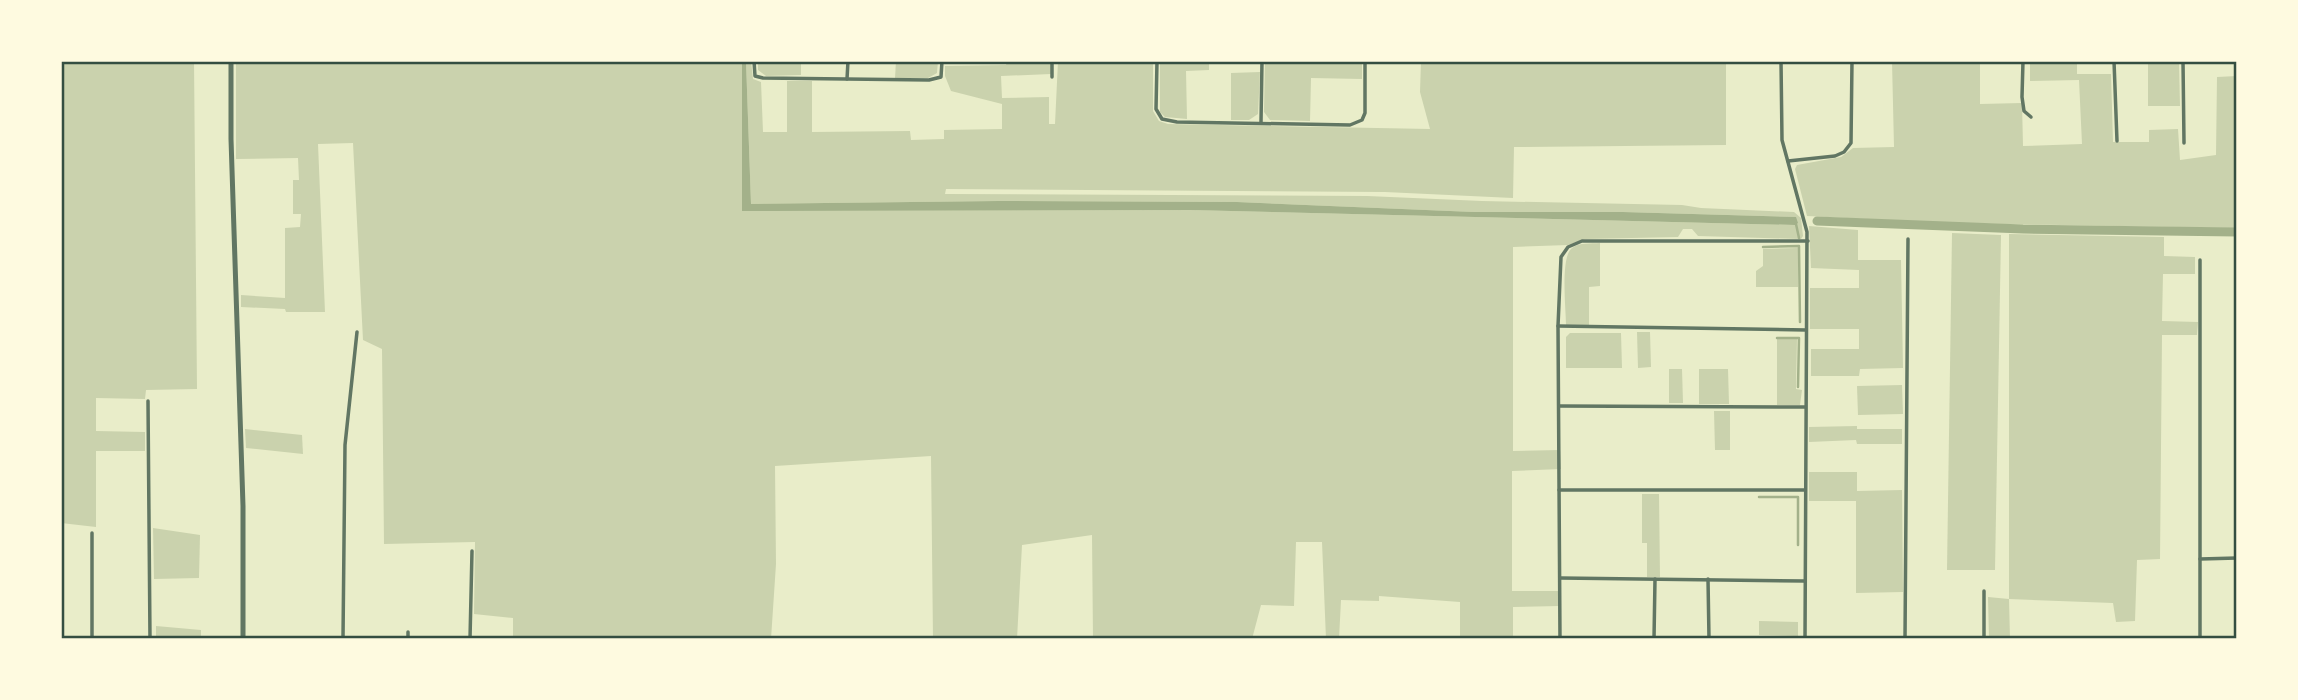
<svg xmlns="http://www.w3.org/2000/svg" width="2298" height="700" font-family="Arial,sans-serif">
<style>
.green{fill:#cad2ad}
.water{fill:#a3b18a}
.lines{fill:none;stroke-linecap:round;stroke-linejoin:round}
.stream{stroke:#a3b18a;stroke-width:2.5}
.canal{stroke:#a3b18a;stroke-width:9}
.minor{stroke:#617663;stroke-width:3.5}
.tertiary{stroke:#617663;stroke-width:5}
.neatline{fill:none;stroke:#344e41;stroke-width:2.5}
</style>
<rect width="100%" height="100%" fill="#e9edc9"/>
<g class="green">
<path d="M61 61H194L197 389 146 390 145 399 96 398V431L145 432V451H96V527L61 523Z"/>
<path d="M236 61H742V211L1190 210 1795 225V217L1623 212H1474L1237 202 998 201 751 204 746 61H751L753 79 761 82 763 132H787V81H812V132L910 131 911 140 944 139V130L1002 129V104L951 91 945 76V66L1006 65 1007 61H1051V74L1001 76 1002 98 1049 97V124H1055L1058 61H1153V111L1159 121 1168 124 1430 129 1420 92 1421 61H1726V145L1514 147 1513 198 1385 192 946 189 945 194 1367 196 1482 201 1682 205 1701 208 1794 212 1801 218 1803 236 1801 239 1698 236 1692 229H1683L1678 237 1585 239 1568 245 1513 247V451L1560 450 1561 469 1512 471V591H1559V606L1513 607V639H1460V602L1379 596V601L1341 600 1339 639H1326L1322 542H1296L1294 606 1261 605 1252 639H1093L1092 535 1022 545 1017 639H933L931 456 775 466 776 564 771 639H513V618L474 614 475 542 384 544 382 349 363 340 353 143 318 144 325 312H286L285 309 241 307V295L285 298V228L300 227 301 214H293V180H299L298 158 236 159Z"/>
<path d="M758 61H801V75L766 76 758 70Z"/>
<path d="M896 61H938L937 73 928 78H895Z"/>
<path d="M1160 61H1209V70L1186 71 1187 119 1165 117 1160 112Z"/>
<path d="M1265 61H1362V79L1311 78 1310 121 1270 120 1264 112Z"/>
<path d="M1892 61H2025L1980 63V104L2022 103 2023 146 2082 144 2079 80 2030 81V61H2077V74H2111L2113 142H2149V130L2178 129 2180 160 2216 155 2217 77 2237 76V228L1949 223 1807 216 1795 169 1797 165 1841 157 1853 148 1894 147Z"/>
<path d="M2148 61H2179L2180 106H2148Z"/>
<path d="M1260 72 1258 114 1249 120H1231V73Z"/>
<path d="M1809 226 1858 230V260H1901L1903 368 1860 369 1859 376H1811V349H1859V329H1810V288H1859V270L1811 268Z"/>
<path d="M1952 233 2001 235 1995 570H1947Z"/>
<path d="M2009 234 2164 237V256L2195 257V274H2163L2162 321 2198 322 2197 335H2162L2160 559 2137 560 2135 621 2116 622 2113 603 2009 599 2010 639H1989L1988 597 2009 599Z"/>
<path d="M1600 243V286L1589 287V327L1566 325C1566 309 1560 257 1572 248 1580 242 1591 244 1600 243Z"/>
<path d="M1798 248V287H1756V271L1763 266V249Z"/>
<path d="M1637 332H1650L1651 367 1638 368Z"/>
<path d="M1570 333H1621L1622 368H1566V337Z"/>
<path d="M1777 339H1797L1796 389 1802 390 1800 405H1777Z"/>
<path d="M1669 369H1682L1683 403H1669Z"/>
<path d="M1699 369H1728L1729 404H1699Z"/>
<path d="M1902 385 1903 414 1858 415 1857 386Z"/>
<path d="M1714 411H1730V450H1715Z"/>
<path d="M1857 426V429H1902V444H1857L1856 440 1809 442V427Z"/>
<path d="M245 429 302 435 303 454 246 448Z"/>
<path d="M1809 472H1857V491L1902 490 1903 592 1856 593V501H1809Z"/>
<path d="M1642 494H1659L1660 577H1647V543H1642Z"/>
<path d="M153 528 200 535 199 578 154 579Z"/>
<path d="M1759 621 1798 622V636L1759 635Z"/>
<path d="M156 626 201 630V639H156Z"/>
</g>
<path class="water" d="M742 61H746L751 204 998 201 1237 202 1474 212H1623L1796 217 1798 223 1795 225 1190 210 742 211Z"/>
<g class="lines">
<g class="stream">
<path d="M1796 224 1799 238"/>
<path d="M1763 247 1799 246 1800 322"/>
<path d="M1777 338H1799L1798 387"/>
<path d="M1759 497H1798V545"/>
</g>
<path class="canal" d="M1817 221 2023 229 2237 232"/>
<g class="minor">
<path d="M754 61 755 76 763 78 929 80 941 77 942 61"/>
<path d="M1157 61 1156 109 1162 119 1177 122 1350 125 1362 120 1365 113V61"/>
<path d="M1781 61 1782 140 1807 232 1805 639"/>
<path d="M2023 61 2022 97 2024 111 2031 117"/>
<path d="M2114 61 2117 141"/>
<path d="M2183 61 2184 143"/>
<path d="M1052 77V61"/>
<path d="M847 79 848 61"/>
<path d="M1261 122 1262 61"/>
<path d="M1788 161 1835 156 1844 152 1851 143 1852 61"/>
<path d="M1558 326 1806 330"/>
<path d="M148 401 150 639"/>
<path d="M1559 406 1805 407"/>
<path d="M1559 490H1805"/>
<path d="M2200 559 2237 558"/>
<path d="M1560 578 1805 581"/>
<path d="M1708 579 1709 639"/>
<path d="M92 639V533"/>
<path d="M343 639 345 445 357 332"/>
<path d="M408 639V632"/>
<path d="M470 639 472 551"/>
<path d="M1560 639 1558 326 1561 257 1568 247 1582 241H1808"/>
<path d="M1654 639 1655 579"/>
<path d="M1905 639 1908 239"/>
<path d="M1984 639V591"/>
<path d="M2200 639V260"/>
</g>
<path class="tertiary" d="M231 61V139L243 506V639"/>
</g>
<rect width="2298" height="700" fill="none" stroke="#fefae0" stroke-width="126"/>
<rect x="63" y="63" width="2172" height="574" class="neatline"/>
</svg>
